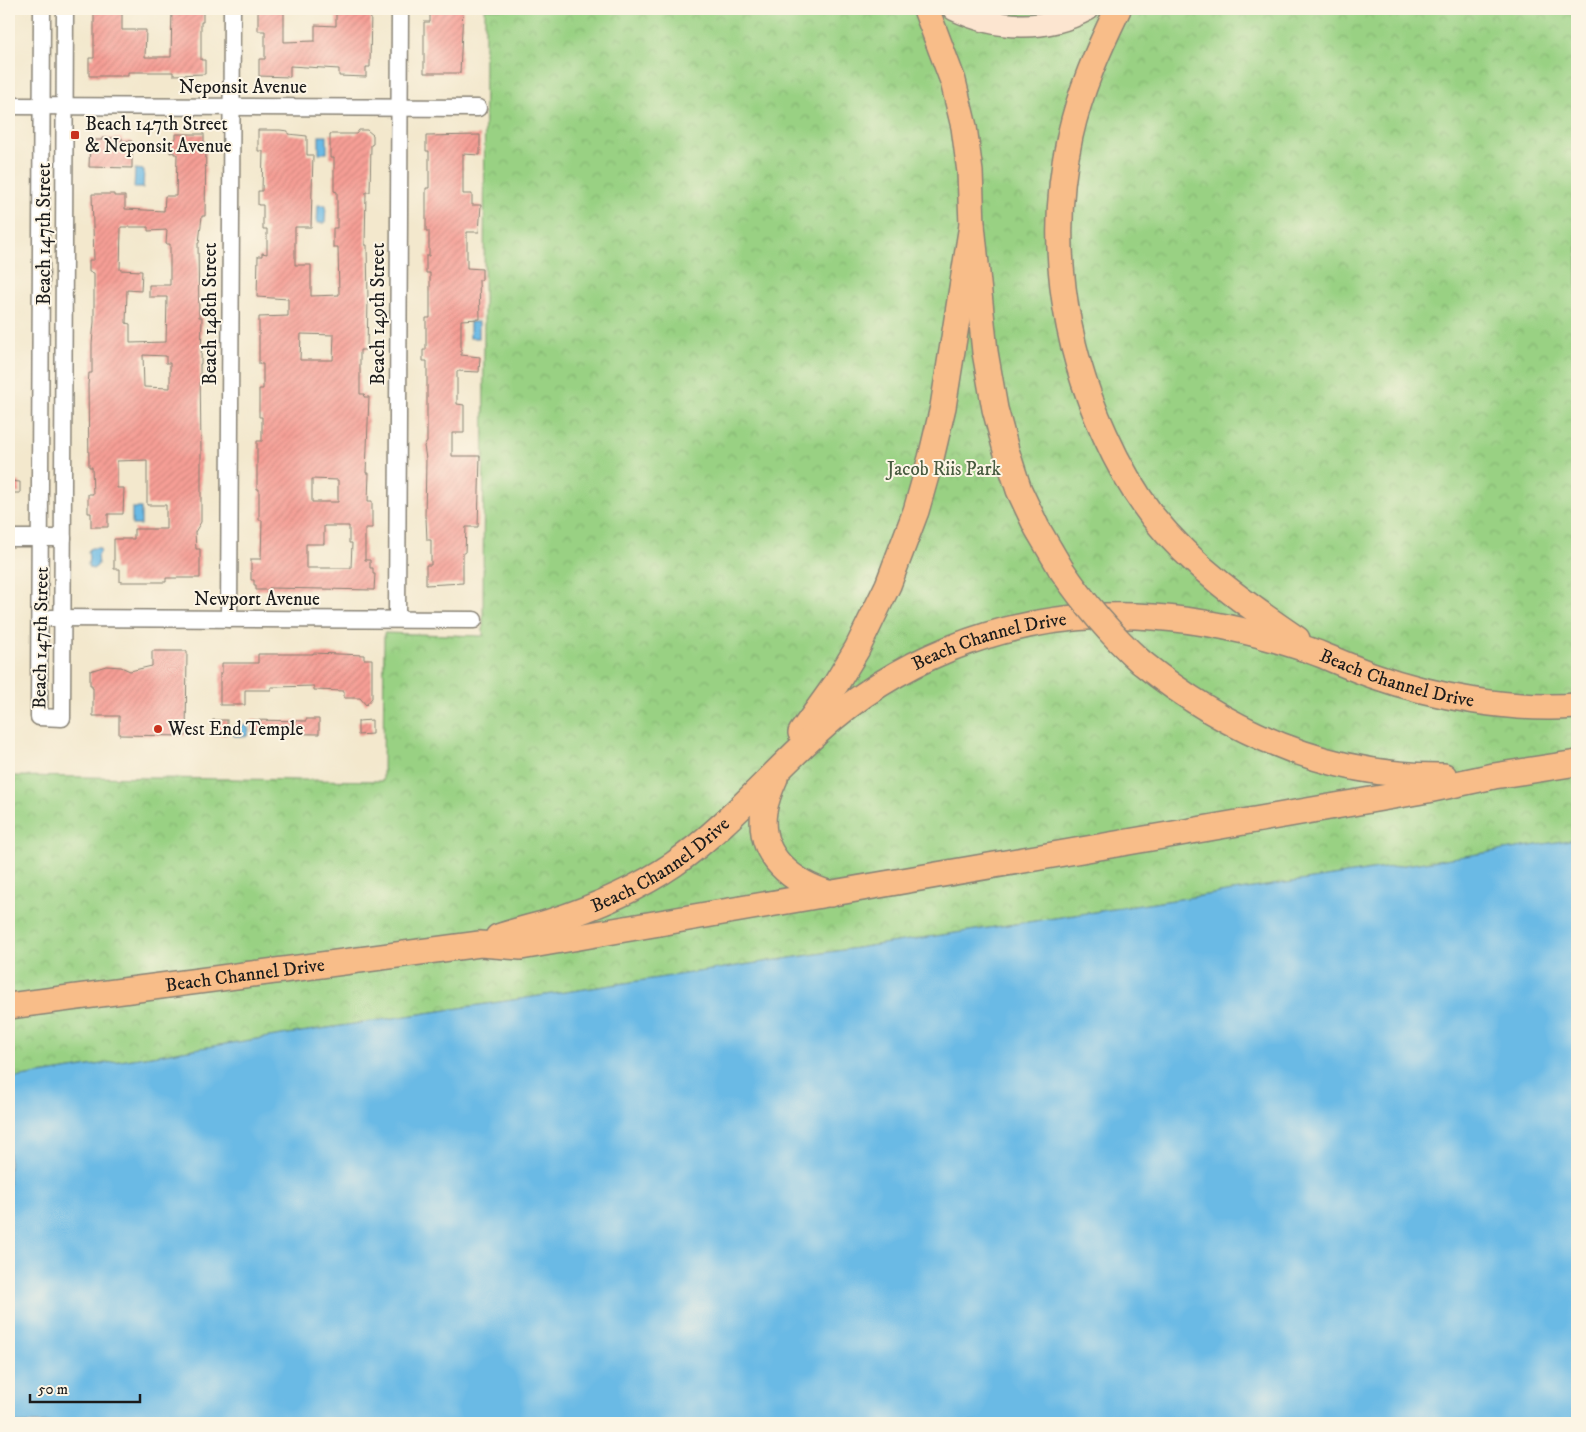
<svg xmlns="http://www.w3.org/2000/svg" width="1586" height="1432" font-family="'IM FELL DW Pica',serif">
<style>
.park{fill:url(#park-crowns);stroke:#5a7650}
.water{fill:#6bbae5;stroke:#446b80}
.building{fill:url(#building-hatch);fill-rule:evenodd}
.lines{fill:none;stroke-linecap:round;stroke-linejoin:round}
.street-casing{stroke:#888274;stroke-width:19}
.secondary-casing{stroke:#888274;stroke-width:25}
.primary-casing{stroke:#888274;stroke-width:28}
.street{stroke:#fff;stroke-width:16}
.secondary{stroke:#fce5d0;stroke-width:22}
.primary{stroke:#f8bd89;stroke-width:25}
.primary-bridge-casing{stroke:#888274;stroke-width:28;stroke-linecap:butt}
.primary-bridge{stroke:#f8bd89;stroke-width:25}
.poi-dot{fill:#c8321e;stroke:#fcf5e5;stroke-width:2}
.labels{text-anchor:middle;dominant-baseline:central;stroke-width:4;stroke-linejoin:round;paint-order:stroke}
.street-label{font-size:19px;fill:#1c1c1c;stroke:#fcf5e5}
.poi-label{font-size:19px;fill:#1c1c1c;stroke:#fcf5e5;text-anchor:start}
.park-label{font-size:19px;fill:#485b40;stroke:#fcf5e5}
</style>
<defs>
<pattern id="park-crowns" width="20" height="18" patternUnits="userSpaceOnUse" patternTransform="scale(1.25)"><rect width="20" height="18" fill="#99d183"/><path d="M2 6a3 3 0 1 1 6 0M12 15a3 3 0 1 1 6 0" fill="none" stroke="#83b371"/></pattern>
<pattern id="building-hatch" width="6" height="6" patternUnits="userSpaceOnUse" patternTransform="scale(1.25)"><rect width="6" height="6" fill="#f69e95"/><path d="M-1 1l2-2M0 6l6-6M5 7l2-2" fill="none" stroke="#d28880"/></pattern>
</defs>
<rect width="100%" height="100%" fill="#fcf5e5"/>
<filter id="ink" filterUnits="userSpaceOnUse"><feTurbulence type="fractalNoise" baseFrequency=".02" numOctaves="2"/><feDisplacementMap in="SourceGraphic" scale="10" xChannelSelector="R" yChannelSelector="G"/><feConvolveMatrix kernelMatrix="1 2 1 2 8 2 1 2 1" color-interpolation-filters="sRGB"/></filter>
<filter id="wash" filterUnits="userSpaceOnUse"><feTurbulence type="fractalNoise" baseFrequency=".0096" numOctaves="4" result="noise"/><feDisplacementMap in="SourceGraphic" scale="20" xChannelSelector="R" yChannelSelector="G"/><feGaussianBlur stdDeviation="1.12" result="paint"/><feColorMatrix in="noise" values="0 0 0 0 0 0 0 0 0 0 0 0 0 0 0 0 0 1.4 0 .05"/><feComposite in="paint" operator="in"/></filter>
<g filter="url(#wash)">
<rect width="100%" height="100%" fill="#f3e8cd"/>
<path class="park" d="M485 9H1577V839L288 1034 9 1079V776L383 781 384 633 483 636Z"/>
<g class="water">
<rect x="319" y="136" width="8" height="17"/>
<path d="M135 169 144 170 143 188H134Z"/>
<path d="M318 205H326L325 223H317Z"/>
<rect x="470" y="322" width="9" height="16"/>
<rect x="132" y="508" width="9" height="17"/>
<path d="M91 548H99L101 551 97 556 98 564 97 566 93 569 89 568 88 565 89 558 88 551Z"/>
<path d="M247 725 249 730 247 736H234L231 732 234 726Z"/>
<path d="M1577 839V1423H9V1079L288 1034Z"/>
</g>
<g id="blocks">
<g class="building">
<path d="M94 9 122 10V30H146L145 57H171L172 9H203V22H201V60H205V74L173 75V72H128V76H89V58H94Z"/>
<path d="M258 9H284V42L315 41V25L336 26V9H371L370 67H366V77L339 76V69L290 66V77L259 76V59H265V31H258Z"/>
<path d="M430 9H463L460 73H424V22H430Z"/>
<path d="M258 130H280L288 131V134L307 136V155H313L311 227H295V265H311V296L339 295 338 247H333V228H337V192L334 191V158H330V134H356L359 130H367L373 135V144L371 145 370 192H366L365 245H367L368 300 367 350H360V394H365L364 397H369L366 473H369L368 501H372V528H365V560H370V568H373V574H375L374 590 269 588V590H256V585H254V580H251V559H261L262 520H259V489H257V441H262V417H259V389H263V364H259V317L288 316V299L257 297 258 256H262V253L267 254V229H263V205H258V191H262L263 151H258ZM301 334 334 335 333 360H300ZM312 479 338 480V502H312ZM324 526H349V543H352L351 568H306V544H324Z"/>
<path d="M176 134H204V143H206L205 216H202L199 243H198L199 317H202L201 364H200L201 451V522L195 532 196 549H200V578H166V582H120V569H114V539H134V529H166V505H147V460L117 461V488H124L123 514H108V527H91V513H88V494H93L92 467H89L88 385 89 373H92V344L94 322V273L89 272V260H94L92 194H114V196H125V209L164 211 165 196H176L177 154H174V152L170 153V144L176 138ZM121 227H148V231L167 230 166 244H170V285H149V297H167L166 342 130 343V324L126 323 127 290 141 291 142 271 120 270ZM143 355 166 356V363H170V388L144 387Z"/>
<path d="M480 135V155L463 154V194H472V205H481L479 232H467V268L482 269V280H479L480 319 461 320V355L480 357 479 372 457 371V404L464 405V433H452V456H480L478 527H466L465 553H463V583L426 585V565H431V540H427L426 518H425L426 459 424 446 427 442V361H423V350H426V318H430V273H426V256H429V231H426V188H429V151H426V136Z"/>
<path d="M102 138H122V141H132V168L89 167 90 140H102Z"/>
<path d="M9 481 20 482V493H9Z"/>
<path d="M152 651H187L186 736 119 735V716H93V688H92V685H90V671L106 666 121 667 130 671 152 666Z"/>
<path d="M313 653 364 655V659H372V698L366 705 360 698H344V691L314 690V686L275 687H271V690H245V705H220V673H222V663H258V654H313Z"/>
<path d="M306 719H319V734L252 733V720L306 721Z"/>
<rect x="213" y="720" width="14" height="15"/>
<path d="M372 720V734L358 735V721Z"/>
</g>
</g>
</g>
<g filter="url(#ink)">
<use href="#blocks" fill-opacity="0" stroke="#888274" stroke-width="1"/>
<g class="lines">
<g class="street-casing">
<g id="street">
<path d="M42 9 39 717 62 718 65 9"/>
<path d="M9 106 478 108"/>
<path d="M9 538H63"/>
<path d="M51 618 474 620"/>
<path d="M229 619 232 9"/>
<path d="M397 619 400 9"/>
</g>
</g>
<g class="secondary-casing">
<path id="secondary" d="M954 9C997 30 1046 32 1088 9"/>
</g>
<g class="primary-casing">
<g id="primary">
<path d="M926 9 953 81 964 127 970 172 972 225 985 352 995 409 1006 450 1019 490 1037 528 1061 569"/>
<path d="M1118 9C1098 50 1080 91 1070 136 1048 237 1062 342 1105 435 1118 464 1134 492 1153 517 1193 567 1244 603 1297 639"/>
<path d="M1141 662C1230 734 1329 777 1444 776"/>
<path d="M801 733 836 684 857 649 888 585 916 511 931 458 943 407 972 225"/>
<path d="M775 778C770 789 766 800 764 811 757 856 793 883 831 894"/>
<path id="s1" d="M498 937C515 931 533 927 550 922 593 908 636 890 674 864 728 826 770 775 819 731 896 660 996 621 1100 616 1154 614 1208 621 1260 635 1280 641 1302 647 1322 655 1339 662 1355 669 1372 675 1434 697 1512 711 1577 706"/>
<path id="s2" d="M9 1006 480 944 521 947 1428 790 1494 776 1577 763"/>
</g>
</g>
<use href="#street" class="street"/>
<use href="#secondary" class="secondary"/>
<use href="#primary" class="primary"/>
<g class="primary-bridge-casing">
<path id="primary-bridge" d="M1061 569C1084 603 1110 634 1141 662"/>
</g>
<use href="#primary-bridge" class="primary-bridge"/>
</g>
</g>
<g class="poi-dot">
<rect x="70" y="130" width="10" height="10" rx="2.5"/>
<circle cx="158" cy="729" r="5"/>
</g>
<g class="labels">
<g class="street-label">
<text x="243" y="87">Neponsit Avenue</text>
<text transform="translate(44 234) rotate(-90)">Beach 147th Street</text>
<text transform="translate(210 314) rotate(-90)">Beach 148th Street</text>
<text transform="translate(378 314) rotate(-90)">Beach 149th Street</text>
<text x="257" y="599">Newport Avenue</text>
<text transform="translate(41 638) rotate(-89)">Beach 147th Street</text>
<text stroke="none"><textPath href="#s1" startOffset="584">Beach Channel Drive</textPath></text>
<text stroke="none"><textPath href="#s1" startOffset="1004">Beach Channel Drive</textPath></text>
<text stroke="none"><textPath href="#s1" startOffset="179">Beach Channel Drive</textPath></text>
<text stroke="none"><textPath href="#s2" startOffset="238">Beach Channel Drive</textPath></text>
</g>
<g class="poi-label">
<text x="85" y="124">Beach 147th Street<tspan x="85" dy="22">&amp; Neponsit Avenue</tspan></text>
<text x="168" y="729">West End Temple</text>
</g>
<g class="park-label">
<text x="944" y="469">Jacob Riis Park</text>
</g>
</g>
<rect width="1586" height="1432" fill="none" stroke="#fcf5e5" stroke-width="30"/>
<path d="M30 1394v8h110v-8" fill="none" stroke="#1c1c1c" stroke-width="2.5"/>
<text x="38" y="1394" font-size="15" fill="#1c1c1c" stroke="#fcf5e5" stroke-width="4" paint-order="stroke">50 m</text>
</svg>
